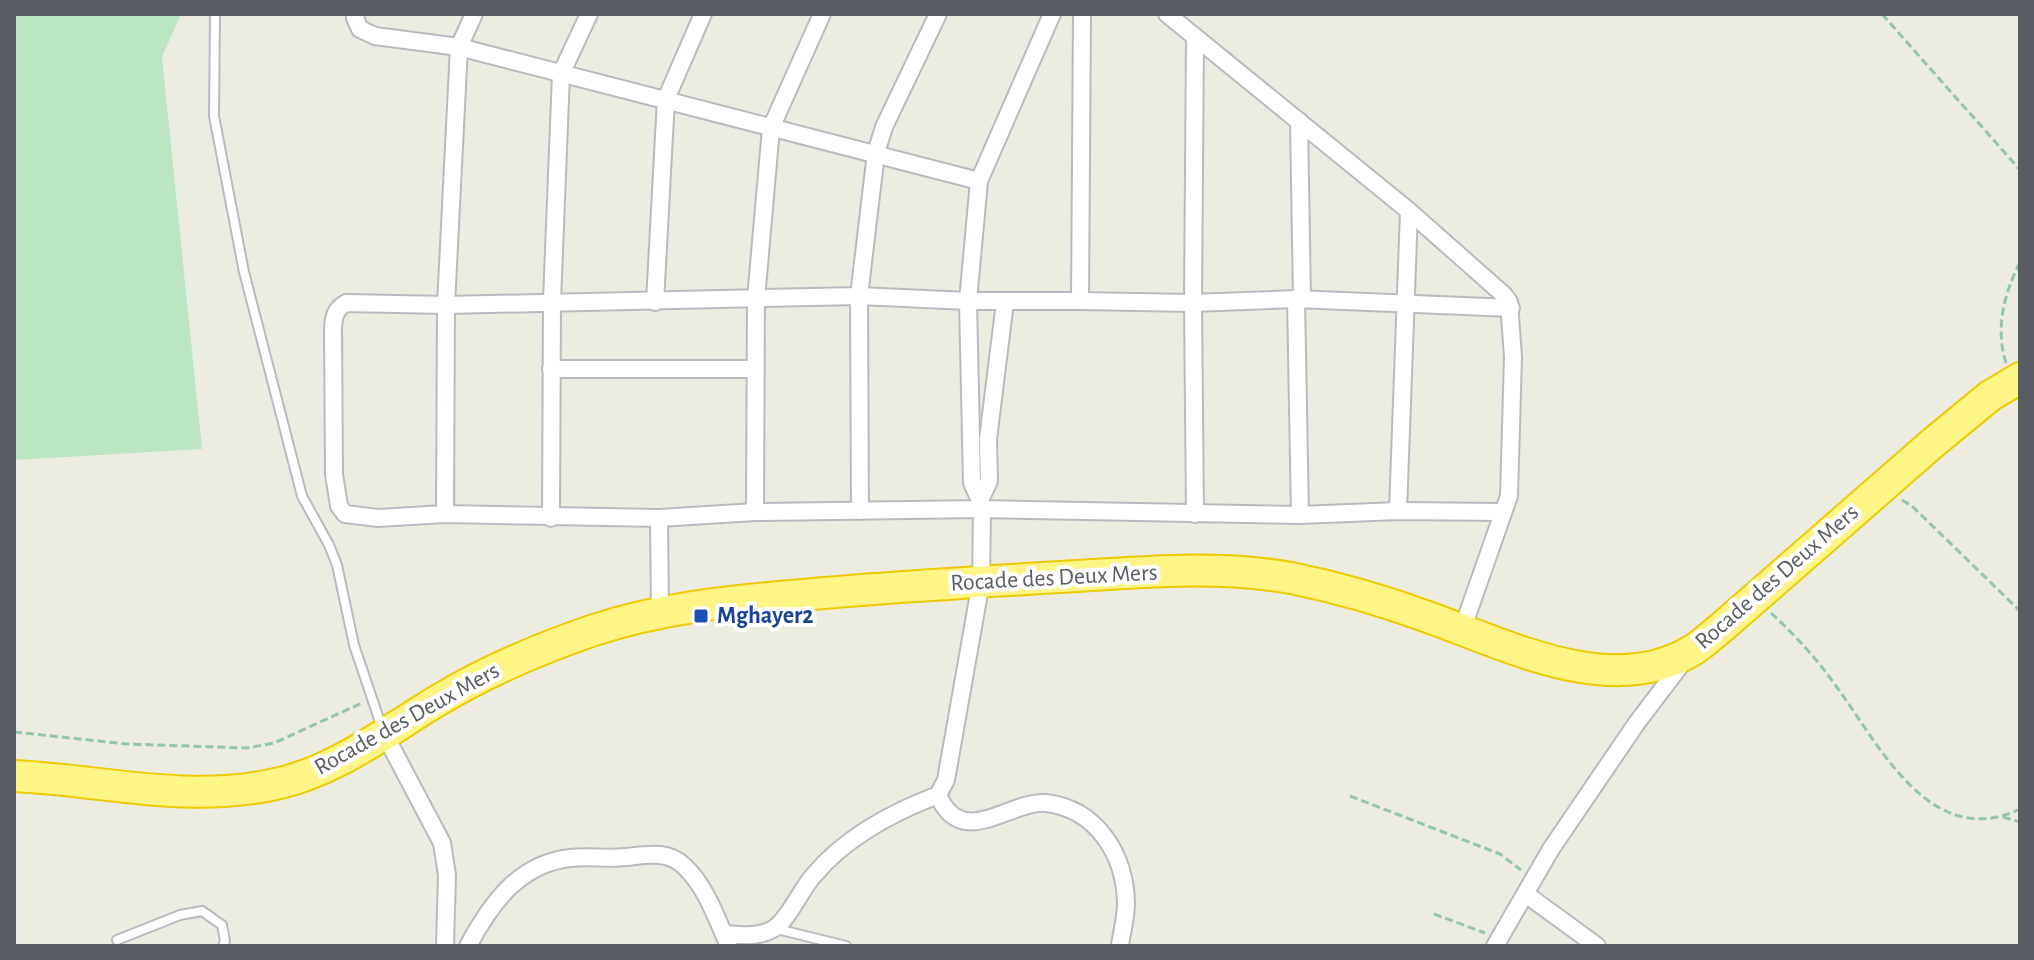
<svg xmlns="http://www.w3.org/2000/svg" width="2034" height="960" font-family="'Alegreya Sans',sans-serif">
<style>
.green{fill:#bbe6c3}
.lines{fill:none;stroke-linecap:round;stroke-linejoin:round}
.lane-casing{stroke:#b9bac0;stroke-width:12}
.street-casing{stroke:#b9bac0;stroke-width:20}
.highway-casing{stroke:#eeca00;stroke-width:34}
.path{stroke:#93c5a9;stroke-width:3;stroke-dasharray:8 4;stroke-linecap:butt}
.lane{stroke:#fff;stroke-width:8}
.street{stroke:#fff;stroke-width:16}
.highway{stroke:#fff486;stroke-width:30}
.transit-dot{fill:#1a4fb4;stroke:#fff;stroke-width:3}
.labels{text-anchor:middle;dominant-baseline:central;stroke-width:8;stroke-linejoin:round;paint-order:stroke}
.street-label{font-size:24px;fill:#595c62;stroke:#fff}
.transit-label{font-size:24px;font-weight:bold;fill:#164399;stroke:#fff;text-anchor:start}
</style>
<rect width="100%" height="100%" fill="#edece1"/>
<path class="green" d="M14 14H181L162 57 202 449 14 460Z"/>
<g class="lines">
<g class="lane-casing">
<g id="lane">
<path d="M215 14 214 116 244 272 302 496 329 545 337 565 354 645 382 728"/>
<path d="M777 929 846 946"/>
<path d="M117 940 180 915 202 911 222 925 225 941 223 946"/>
</g>
</g>
<g class="street-casing">
<g id="street">
<path d="M356 14 355 18 360 29 375 36 459 47 979 181"/>
<path d="M1082 14 1080 301H968L859 296 446 305 346 303C336 309 334 315 333 327L334 474 339 506 345 514 378 518 445 514 659 518 755 512 982 509 1300 515 1398 511 1502 512"/>
<path d="M1167 14 1409 211 1504 295 1509 302 1513 357 1509 496 1462 630"/>
<path d="M1195 37 1193 303 1195 514"/>
<path d="M1299 121 1302 300"/>
<path d="M1296 299 1300 515"/>
<path d="M1080 301 1193 303 1296 299 1511 308"/>
<path d="M655 302 666 99 703 14"/>
<path d="M551 369H754"/>
<path d="M980 500 989 481 988 439 1005 302"/>
<path d="M860 511 859 296 876 153 884 127 938 14"/>
<path d="M1398 511 1409 211"/>
<path d="M755 512 756 299 771 128 822 14"/>
<path d="M445 514 446 305 459 47 474 14"/>
<path d="M551 518 552 301 561 74 589 14"/>
<path d="M659 518 660 612"/>
<path d="M385 735 442 843 447 875 445 946"/>
<path d="M938 795C962 851 1010 800 1046 803 1097 809 1125 855 1126 903 1126 917 1122 932 1120 945"/>
<path d="M1527 895 1597 946"/>
<path d="M724 934C740 935 758 938 773 929 788 921 801 889 814 875 846 837 893 812 938 795L946 780 981 582 982 509 980 500 972 483 968 301 979 181 1052 14"/>
<path d="M468 946C491 903 519 864 570 858 589 856 607 859 626 857 646 855 668 850 684 866 706 886 717 920 729 946"/>
<path d="M1495 946 1551 849 1636 724 1686 658"/>
</g>
</g>
<g class="highway-casing">
<path id="highway" d="M14 776C102 780 183 803 271 785 333 773 384 733 437 701 485 672 539 649 591 631 660 608 730 601 802 595 888 587 974 582 1060 577 1137 573 1214 564 1291 578 1336 587 1384 601 1428 617 1507 645 1612 700 1693 650 1703 644 1712 635 1721 628L1934 442 1990 396 2020 378"/>
</g>
<g class="path">
<path d="M1882 14 2020 170"/>
<path d="M2006 363C1995 328 2004 294 2020 262"/>
<path d="M1902 500 1912 506 2020 611"/>
<path d="M1771 613C1795 635 1817 659 1836 686 1879 744 1930 852 2020 809"/>
<path d="M14 732 127 744 247 748 274 743 362 703"/>
<path d="M1350 796 1500 854 1521 870"/>
<path d="M2003 817 2020 822"/>
<path d="M1434 914 1485 933"/>
</g>
<use href="#lane" class="lane"/>
<use href="#street" class="street"/>
<use href="#highway" class="highway"/>
</g>
<rect class="transit-dot" x="693" y="608" width="16" height="16" rx="4"/>
<g class="labels">
<g class="street-label">
<text transform="translate(1777 577) rotate(-41)">Rocade des Deux Mers</text>
<text transform="translate(1054 578) rotate(-3)">Rocade des Deux Mers</text>
<text transform="translate(407 719) rotate(-29)">Rocade des Deux Mers</text>
</g>
<g class="transit-label">
<text x="717" y="616">Mghayer2</text>
</g>
</g>
<rect width="2034" height="960" fill="none" stroke="#595c62" stroke-width="32"/>
</svg>
